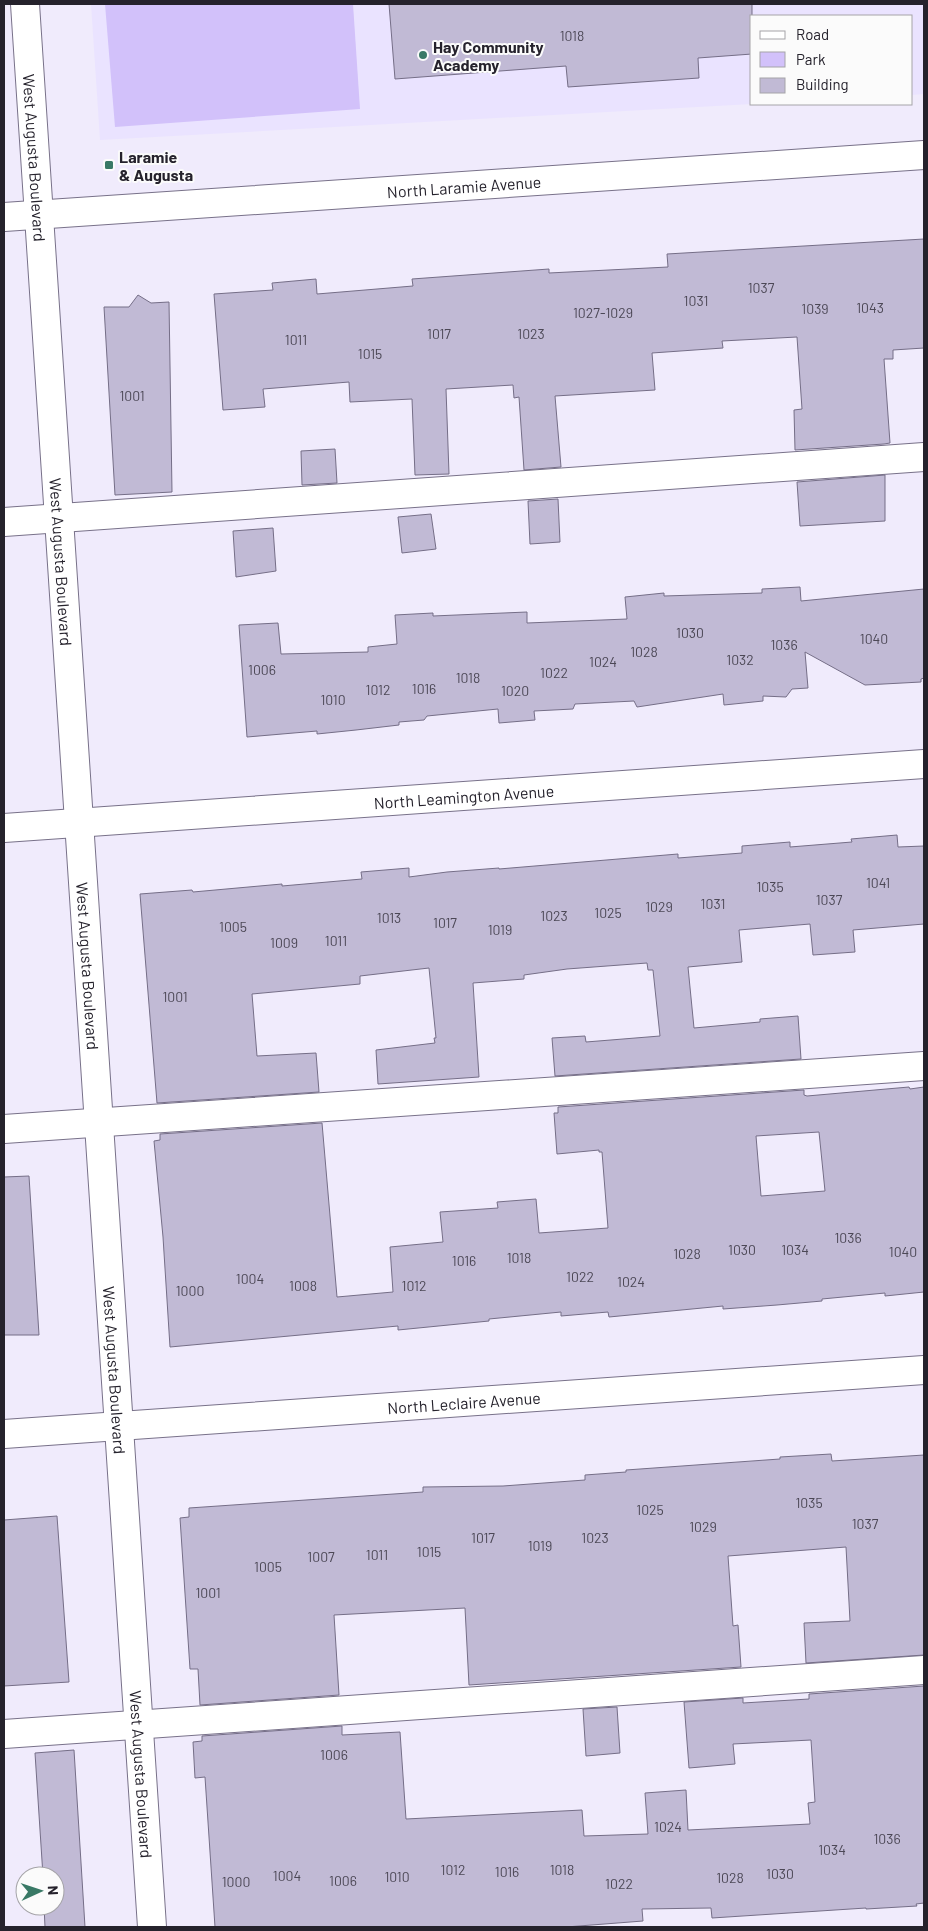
<svg xmlns="http://www.w3.org/2000/svg" width="928" height="1931" font-family="Barlow,sans-serif">
<style>
.built{fill:#eae3ff}
.green{fill:#d2c1fa}
.building{fill:#c1bad5;stroke:#756e87;fill-rule:evenodd}
.lines{fill:none;stroke-linecap:round;stroke-linejoin:round}
.minor-casing{stroke:#787189;stroke-width:30}
.minor{stroke:#fff;stroke-width:28}
.poi-dot{fill:#397966;stroke:#fbfbfb;stroke-width:2}
.labels{text-anchor:middle;dominant-baseline:central;stroke-width:4;stroke-linejoin:round;paint-order:stroke}
.number-label{font-size:14px;fill:#4c4856}
.poi-label{font-size:16px;font-weight:bold;fill:#25222c;stroke:#fbfbfb;text-anchor:start}
.street-label{font-size:16px;fill:#25222c;stroke:#fbfbfb}
</style>
<rect width="100%" height="100%" fill="#f0ebfc"/>
<path class="built" d="M91 4H924V94L912 95V16H752V104L100 140Z"/>
<path class="green" d="M105 4H353L360 109 115 127Z"/>
<g class="building">
<path d="M389 4H752V54L698 58 699 78 568 87 566 66 395 79Z"/>
<path d="M924 239V348L893 350V359H884L890 443 884 444 795 450 794 410 802 409 797 337 722 341 723 348 652 353 655 390 555 396 561 467 524 470 519 397 514 398 513 385 446 389 449 474 415 475 412 399 350 402 349 382 263 389 265 407 223 410 214 294 273 290 272 283 316 279 317 294 413 286 412 279 549 269V273L668 267 667 254Z"/>
<path d="M138 295 151 303 169 302 172 492 115 495 104 307H129Z"/>
<path d="M335 449 337 483 302 485 301 451Z"/>
<path d="M885 475V521L800 526 797 482Z"/>
<path d="M558 499 560 542 530 544 528 501Z"/>
<path d="M431 514 436 549 402 553 398 517Z"/>
<path d="M273 528 276 571 236 577 233 531Z"/>
<path d="M800 587 801 601 924 589V678L921 679V682L865 685 805 652 808 688 792 689 786 697 763 696V701L724 705 723 694 637 707 634 701 575 704 573 709 534 711 535 720 499 723 498 709 427 716 424 720 399 722V725L356 730 317 734V731L247 737 239 625 278 623 281 654 368 652V647L397 644 395 615 433 613V616L527 612V623L627 619 625 597 664 593V596L762 593V589Z"/>
<path d="M897 835 898 847 924 846V924L853 930 855 952 813 955 810 924 739 930 742 962 688 967 694 1028 760 1022V1019L798 1016 801 1059 555 1076 552 1038 585 1036 586 1042 660 1036 653 970H648L647 963 567 969 524 975V979L473 983 479 1077 378 1084 376 1050 435 1043 434 1038H436L429 968 360 976V984L252 994 257 1056 316 1053 319 1092 157 1103 140 894 192 890 193 892 282 884V886L362 879 361 872 409 868V877L447 872 499 868V869L678 854V858L742 853V846L790 842V847L852 842 851 839Z"/>
<path d="M909 1087 910 1089 924 1087V1292L885 1296V1293L822 1299V1301L777 1305 723 1309V1306L609 1317 608 1312 561 1316V1312L489 1319V1321L398 1330V1326L170 1347 163 1237 154 1141 160 1140V1134L322 1123 337 1297 393 1292 390 1247 443 1242 440 1212 498 1208 497 1202 536 1199 539 1233 608 1228 602 1152H599V1150L557 1154 554 1113H558V1107L804 1090V1095L807 1096ZM819 1132 825 1191 761 1196 756 1136Z"/>
<path d="M29 1176 39 1335H4V1177Z"/>
<path d="M831 1454 832 1461 924 1455V1655L806 1663 804 1623 850 1621 846 1547 728 1556 733 1626 738 1625 741 1667 469 1685 465 1608 334 1615 339 1695 200 1705 198 1669H190L180 1518 189 1517V1508L423 1492V1487L503 1486 585 1480V1475L626 1472V1470L780 1459V1457Z"/>
<path d="M57 1516 69 1682 4 1686V1520Z"/>
<path d="M924 1686V1903L916 1904 917 1906 866 1909V1908L712 1918 711 1908 642 1909 643 1921 566 1927H215L205 1777 195 1778 193 1742 202 1741V1736L342 1726V1735L400 1732 406 1819 582 1810 584 1836 648 1834 645 1793 686 1790 688 1830 810 1824 808 1803 815 1802 811 1740 733 1744 735 1764 689 1768 684 1702 743 1698V1703L809 1699V1694Z"/>
<path d="M617 1707 620 1753 586 1756 583 1709Z"/>
<path d="M74 1750 85 1927H45L44 1906H55V1876H43L35 1753Z"/>
</g>
<g class="lines">
<g class="minor-casing">
<g id="minor">
<path id="s1" d="M25 4 152 1927"/>
<path id="s2" d="M4 217 924 155"/>
<path d="M4 522 924 457"/>
<path id="s3" d="M4 828 924 764"/>
<path d="M4 1129 924 1066"/>
<path id="s4" d="M4 1434 924 1370"/>
<path d="M4 1734 924 1670"/>
</g>
</g>
<use href="#minor" class="minor"/>
</g>
<g class="poi-dot">
<circle cx="423" cy="55" r="5"/>
<rect x="104" y="160" width="10" height="10" rx="2.5"/>
</g>
<g class="labels">
<g class="number-label">
<text x="572" y="35">1018</text>
<text x="761" y="287">1037</text>
<text x="696" y="300">1031</text>
<text x="870" y="307">1043</text>
<text x="815" y="308">1039</text>
<text x="603" y="312">1027-1029</text>
<text x="439" y="333">1017</text>
<text x="531" y="333">1023</text>
<text x="296" y="339">1011</text>
<text x="370" y="353">1015</text>
<text x="132" y="395">1001</text>
<text x="690" y="632">1030</text>
<text x="874" y="638">1040</text>
<text x="784" y="644">1036</text>
<text x="644" y="651">1028</text>
<text x="740" y="659">1032</text>
<text x="603" y="661">1024</text>
<text x="262" y="669">1006</text>
<text x="554" y="672">1022</text>
<text x="468" y="677">1018</text>
<text x="424" y="688">1016</text>
<text x="378" y="689">1012</text>
<text x="515" y="690">1020</text>
<text x="333" y="699">1010</text>
<text x="878" y="882">1041</text>
<text x="770" y="886">1035</text>
<text x="829" y="899">1037</text>
<text x="713" y="903">1031</text>
<text x="659" y="906">1029</text>
<text x="608" y="912">1025</text>
<text x="554" y="915">1023</text>
<text x="389" y="917">1013</text>
<text x="445" y="922">1017</text>
<text x="233" y="926">1005</text>
<text x="500" y="929">1019</text>
<text x="336" y="940">1011</text>
<text x="284" y="942">1009</text>
<text x="175" y="996">1001</text>
<text x="848" y="1237">1036</text>
<text x="742" y="1249">1030</text>
<text x="795" y="1249">1034</text>
<text x="903" y="1251">1040</text>
<text x="687" y="1253">1028</text>
<text x="519" y="1257">1018</text>
<text x="464" y="1260">1016</text>
<text x="580" y="1276">1022</text>
<text x="250" y="1278">1004</text>
<text x="631" y="1281">1024</text>
<text x="303" y="1285">1008</text>
<text x="414" y="1285">1012</text>
<text x="190" y="1290">1000</text>
<text x="809" y="1502">1035</text>
<text x="650" y="1509">1025</text>
<text x="865" y="1523">1037</text>
<text x="703" y="1526">1029</text>
<text x="483" y="1537">1017</text>
<text x="595" y="1537">1023</text>
<text x="540" y="1545">1019</text>
<text x="429" y="1551">1015</text>
<text x="377" y="1554">1011</text>
<text x="321" y="1556">1007</text>
<text x="268" y="1566">1005</text>
<text x="208" y="1592">1001</text>
<text x="334" y="1754">1006</text>
<text x="668" y="1826">1024</text>
<text x="887" y="1838">1036</text>
<text x="832" y="1849">1034</text>
<text x="453" y="1869">1012</text>
<text x="562" y="1869">1018</text>
<text x="507" y="1871">1016</text>
<text x="780" y="1873">1030</text>
<text x="287" y="1875">1004</text>
<text x="397" y="1876">1010</text>
<text x="730" y="1877">1028</text>
<text x="343" y="1880">1006</text>
<text x="236" y="1881">1000</text>
<text x="619" y="1883">1022</text>
</g>
<g class="poi-label">
<text x="433" y="46">Hay Community<tspan x="433" dy="18">Academy</tspan></text>
<text x="119" y="156">Laramie<tspan x="119" dy="18">&amp; Augusta</tspan></text>
</g>
<g class="street-label">
<text stroke="none"><textPath href="#s1" startOffset="154">West Augusta Boulevard</textPath></text>
<text stroke="none"><textPath href="#s2" startOffset="461">North Laramie Avenue</textPath></text>
<text stroke="none"><textPath href="#s1" startOffset="559">West Augusta Boulevard</textPath></text>
<text stroke="none"><textPath href="#s3" startOffset="461">North Leamington Avenue</textPath></text>
<text stroke="none"><textPath href="#s1" startOffset="964">West Augusta Boulevard</textPath></text>
<text stroke="none"><textPath href="#s1" startOffset="1369">West Augusta Boulevard</textPath></text>
<text stroke="none"><textPath href="#s4" startOffset="461">North Leclaire Avenue</textPath></text>
<text stroke="none"><textPath href="#s1" startOffset="1774">West Augusta Boulevard</textPath></text>
</g>
</g>
<rect width="928" height="1931" fill="none" stroke="#25222c" stroke-width="10"/>
<rect x="750" y="15" width="162" height="90" fill="#fbfbfb" stroke="#a5a4a8"/>
<rect x="760" y="31" width="25" height="8" fill="#ffffff" stroke="#a5a4a8"/>
<text x="796" y="40" font-size="15" fill="#25222c">Road</text>
<rect x="760" y="52" width="25" height="15" fill="#d2c1fa" stroke="#a5a4a8"/>
<text x="796" y="65" font-size="15" fill="#25222c">Park</text>
<rect x="760" y="78" width="25" height="15" fill="#c1bad5" stroke="#a5a4a8"/>
<text x="796" y="90" font-size="15" fill="#25222c">Building</text>
<g transform="translate(40 1891) rotate(87)"><circle r="24" fill="#fbfbfb" stroke="#a5a4a8"/>
<path d="M0-4L9 19L0 12L-9 19Z" fill="#397966"/>
<text y="-8" font-size="14" font-weight="bold" text-anchor="middle" fill="#25222c">N</text>
</g>
</svg>
